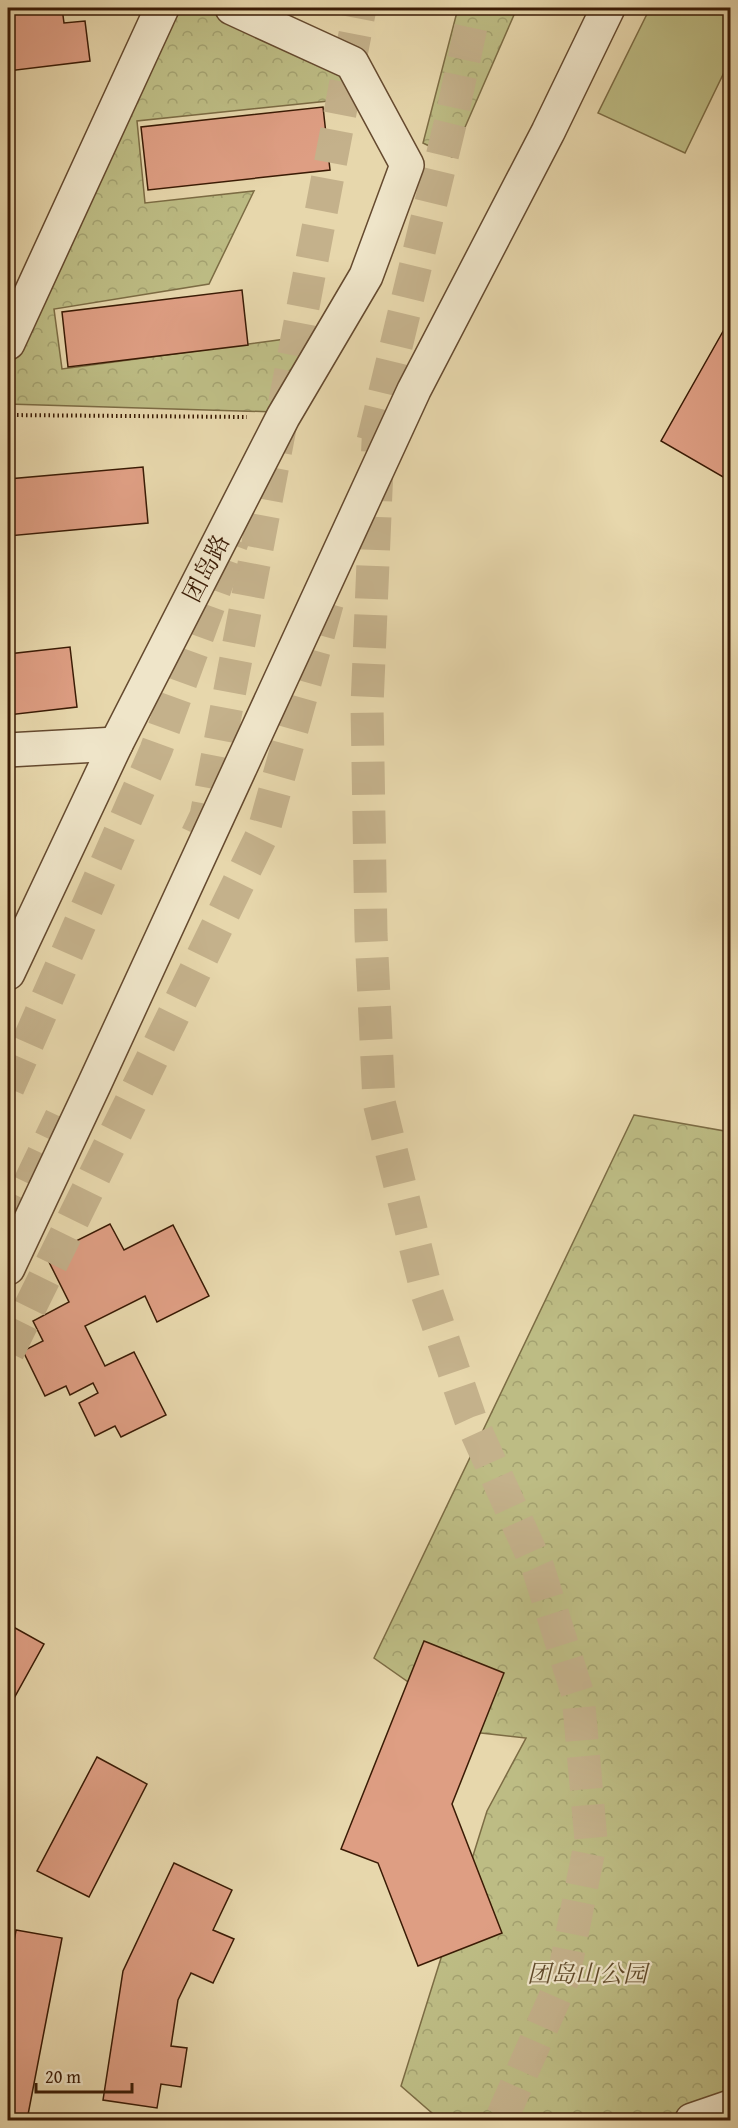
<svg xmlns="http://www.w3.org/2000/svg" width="738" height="2128" font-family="'Gentium Book Plus','Noto Serif SC',serif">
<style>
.grass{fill:#bdbc84;stroke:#7c6c44;stroke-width:1.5}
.forest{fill:url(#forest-crowns);stroke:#7c6c44;stroke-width:1.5}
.building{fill:#de9e83;stroke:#3a1b05;stroke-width:1.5}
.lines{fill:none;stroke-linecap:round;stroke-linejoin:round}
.highway-tunnel{stroke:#c4b18b;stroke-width:33;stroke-dasharray:33 16;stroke-linecap:butt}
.minor-casing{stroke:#654a2f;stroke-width:36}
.path{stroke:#3a1b05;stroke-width:4;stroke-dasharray:1.5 3;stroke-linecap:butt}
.minor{stroke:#efe5c9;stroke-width:33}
.labels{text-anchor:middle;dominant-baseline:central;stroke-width:4.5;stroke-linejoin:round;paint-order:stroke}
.street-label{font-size:24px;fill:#3a1b05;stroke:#efe5c9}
.park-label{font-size:24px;font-style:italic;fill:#614b2b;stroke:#efe5c9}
</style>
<defs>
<pattern id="forest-crowns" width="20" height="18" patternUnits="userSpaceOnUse" patternTransform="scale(1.5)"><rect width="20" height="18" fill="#bdbc84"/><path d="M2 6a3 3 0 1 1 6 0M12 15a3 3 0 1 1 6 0" fill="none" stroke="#a3a170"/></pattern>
</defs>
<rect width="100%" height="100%" fill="#e7d7ac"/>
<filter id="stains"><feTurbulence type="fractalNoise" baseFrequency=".00333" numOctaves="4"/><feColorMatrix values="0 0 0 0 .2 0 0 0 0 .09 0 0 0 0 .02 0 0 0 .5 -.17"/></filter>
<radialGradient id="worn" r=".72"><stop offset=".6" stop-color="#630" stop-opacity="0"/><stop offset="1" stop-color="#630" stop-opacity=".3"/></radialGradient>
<path class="grass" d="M650 8H730V60L685 153 598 113Z"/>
<g class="forest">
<path d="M176 8H206L344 71 357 98 137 121 145 203 254 191 209 284 54 309 62 369 316 335 276 412 8 404V368Z"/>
<path d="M458 8H517L452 157 423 143Z"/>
<path d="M634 1115 730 1132V2120H440L401 2086 487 1811 526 1738 481 1733 374 1658Z"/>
</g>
<g class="building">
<path d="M8 8H62L64 23 85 21 90 61 8 71Z"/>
<path d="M323 107 330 170 148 190 141 127Z"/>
<path d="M242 290 248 345 68 367 62 312Z"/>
<path d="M730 319V481L661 441Z"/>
<path d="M143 467 148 523 8 536V479Z"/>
<path d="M70 647 77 707 8 715V654Z"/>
<path d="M8 828 12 843 8 845Z"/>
<path d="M110 1224 124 1250 173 1225 209 1296 157 1322 145 1296 85 1326 105 1366 134 1352 166 1415 121 1437 115 1426 95 1436 79 1403 98 1393 93 1383 70 1395 66 1386 45 1396 23 1351 43 1341 33 1321 69 1302 46 1256Z"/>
<path d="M8 1624 44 1644 8 1709Z"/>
<path d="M424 1641 504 1673 452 1804 502 1933 418 1966 378 1863 341 1849Z"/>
<path d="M97 1757 147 1784 89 1897 37 1871Z"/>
<path d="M174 1863 232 1890 213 1930 234 1939 213 1983 191 1973 178 2000 171 2046 187 2048 181 2087 161 2084 157 2108 103 2100 123 1971Z"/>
<path d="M16 1930 62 1938 27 2120H8V1975Z"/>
</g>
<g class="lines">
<g class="highway-tunnel">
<path d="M379 419 367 706 371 934 379 1102 427 1293 470 1418 538 1568 578 1695 591 1840 563 1979 501 2120"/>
<path d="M373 441 451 120 475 8"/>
<path d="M197 835 206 816 360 8"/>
<path d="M8 1088 156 750 233 539"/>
<path d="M8 1228 61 1117"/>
<path d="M8 1352 263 833 329 597"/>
</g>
<g class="minor-casing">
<g id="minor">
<path d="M8 343 162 8"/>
<path d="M8 750 116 744"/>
<path d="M8 973 116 744 283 417 366 276 407 165 352 63 232 8"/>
<path d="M8 1268 94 1085 414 390 548 132 608 8"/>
<path d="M692 2120 730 2107"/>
</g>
</g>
<path class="path" d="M8 415 247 417"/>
<use href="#minor" class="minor"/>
</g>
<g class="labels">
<g class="street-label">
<text transform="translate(206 568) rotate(-63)">团岛路</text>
</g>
<g class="park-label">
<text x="587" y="1973">团岛山公园</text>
</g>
</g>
<rect width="738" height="2128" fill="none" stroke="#e7d7ac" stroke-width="30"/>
<rect x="9" y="9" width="720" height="2110" fill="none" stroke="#3a1b05" stroke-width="3"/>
<rect x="15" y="15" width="708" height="2098" fill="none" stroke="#3a1b05" stroke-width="1.5"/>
<path d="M36 2083v9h96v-9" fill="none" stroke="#3a1b05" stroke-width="3"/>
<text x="45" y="2083" font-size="18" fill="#3a1b05" stroke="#efe5c9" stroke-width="4.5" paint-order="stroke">20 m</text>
<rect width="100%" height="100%" filter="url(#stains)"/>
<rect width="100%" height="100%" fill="url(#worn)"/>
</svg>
